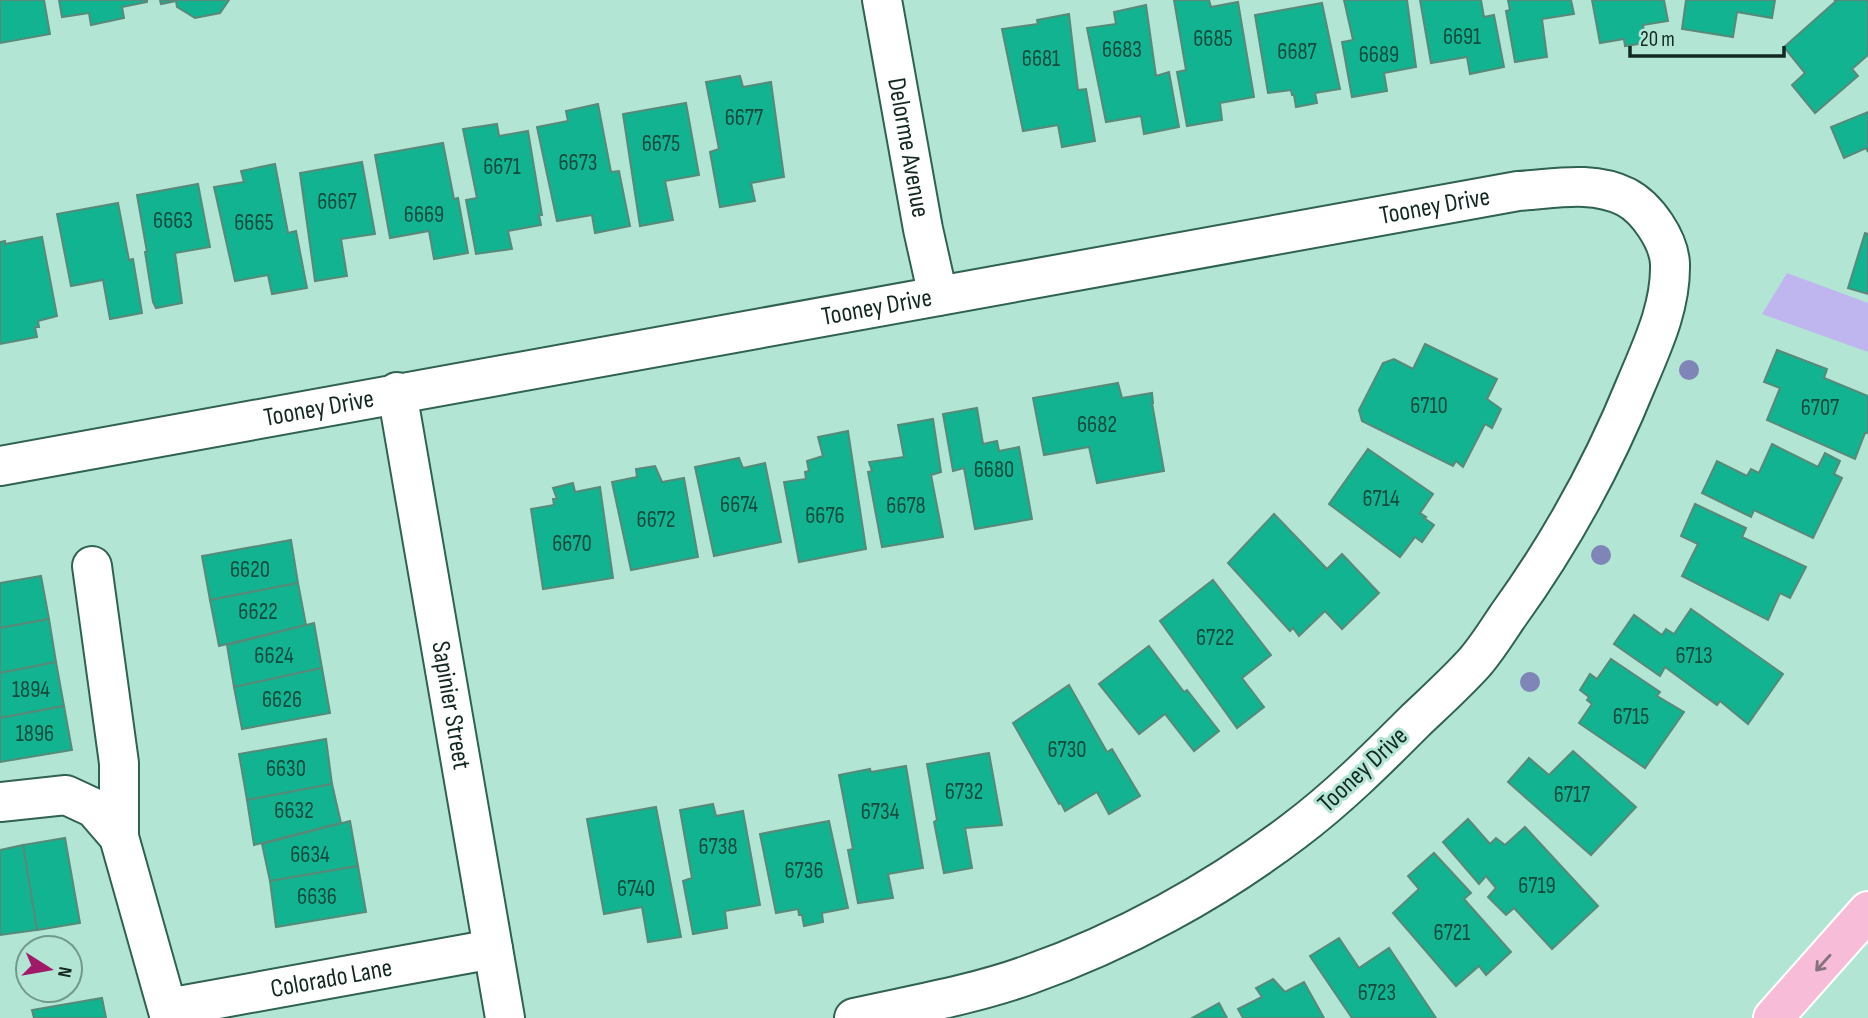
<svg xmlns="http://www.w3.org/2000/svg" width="1868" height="1018" font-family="'Sofia Sans Condensed',sans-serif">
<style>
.green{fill:#bfb6ef}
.building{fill:#12b391;stroke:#588979;stroke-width:2}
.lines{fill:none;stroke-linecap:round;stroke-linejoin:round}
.minor-casing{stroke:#306152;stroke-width:42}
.major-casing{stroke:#fff;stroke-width:42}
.minor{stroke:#fff;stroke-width:38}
.major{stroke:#f7bcd7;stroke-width:38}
.tree{fill:#7f85b6}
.oneway{stroke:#85727c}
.labels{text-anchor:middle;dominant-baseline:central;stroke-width:6;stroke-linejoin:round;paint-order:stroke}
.number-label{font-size:23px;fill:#134b3d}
.street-label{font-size:26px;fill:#132821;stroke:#b2e5d4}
</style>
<rect width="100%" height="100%" fill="#b2e5d4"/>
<path class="green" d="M1787 273 1868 303V352L1762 314Z"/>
<g class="building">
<path d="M0 0H44L50 34 0 43Z"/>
<path d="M59 0H147V2L122 7 124 18 91 25 89 13 62 17Z"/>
<path d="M160 0H229L220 13 195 18 177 7 176 1 161 4Z"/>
<path d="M1174 0H1209L1211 7 1238 2 1254 97 1220 103 1222 120 1187 126 1177 72 1186 70Z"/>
<path d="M1344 0H1407L1416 67 1384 73 1387 91 1352 97 1342 42 1353 40Z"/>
<path d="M1420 0H1481L1484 17 1494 15 1504 67 1470 74 1467 57 1431 63Z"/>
<path d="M1508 0H1571L1574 14 1542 19 1547 57 1515 62 1506 11 1510 10Z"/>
<path d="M1592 0H1664L1668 21 1643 25 1646 43 1625 46 1624 39 1600 43Z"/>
<path d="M1686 0H1775L1772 18 1737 12 1733 37 1682 29Z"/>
<path d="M1834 0H1868V55L1852 69 1858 76 1815 113 1792 85 1805 73 1784 47 1836 1Z"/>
<path d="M1322 3 1340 89 1315 93 1317 103 1296 107 1294 95H1292L1291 90 1268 93 1255 15Z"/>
<path d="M1146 5 1156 76 1169 72 1179 127 1144 134 1141 116 1106 122 1087 28 1116 24 1114 12Z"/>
<path d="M1069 14 1078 90 1086 89 1095 141 1062 147 1058 125 1023 131 1002 29 1038 24 1037 20Z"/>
<path d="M740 76 743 87 771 82 784 177 751 183 755 201 720 207 710 152 719 149 706 82Z"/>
<path d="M686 103 699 175 665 181 673 220 640 226 623 114Z"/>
<path d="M598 104 611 172 619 171 630 226 595 233 592 215 557 221 537 127 568 121 566 111Z"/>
<path d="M1868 112V152L1866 148 1844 158 1831 127Z"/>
<path d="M497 124 499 136 528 131 542 215H539L541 225 508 231 512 249 476 254 466 200 477 198 463 129Z"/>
<path d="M443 143 454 199 458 198 468 253 434 259 429 231 390 238 375 155Z"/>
<path d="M362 162 375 234 341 239 347 276 315 281 300 173Z"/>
<path d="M275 164 288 233 296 231 307 288 272 294 268 275 235 281 214 187 244 182 241 171Z"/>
<path d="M198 184 210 247 175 253 182 303 156 308 153 302 145 252H147L137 195Z"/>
<path d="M118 203 129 260 133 259 142 313 110 319 103 280 71 286 57 214Z"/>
<path d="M1865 233 1868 234V294L1848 288Z"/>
<path d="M42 237 57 316 38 321 39 327H35L37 337 0 344V242L5 241V244Z"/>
<path d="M1425 344 1497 379 1487 399 1501 409 1492 428 1485 424 1463 467 1456 461 1453 466 1362 421 1359 410 1383 363 1394 359 1413 369Z"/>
<path d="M1777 350 1827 369 1824 378 1868 396V433H1865L1855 459 1767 420 1780 388 1764 382Z"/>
<path d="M1118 383 1122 398 1152 393 1153 403H1152L1164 471 1097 483 1089 447 1044 455 1033 398Z"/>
<path d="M977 408 983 444 997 441 999 451 1019 447 1032 519 975 529 964 468 953 471 943 414Z"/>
<path d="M933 419 941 472 931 475 943 537 882 547 868 472 872 471 869 462 904 457 898 425Z"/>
<path d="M848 431 866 549 799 562 784 482 806 479 805 472 809 471 807 461 823 456 818 437Z"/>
<path d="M1772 444 1818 467 1825 453 1840 461 1834 474 1842 478 1813 538 1754 510 1751 517 1702 493 1717 461 1747 476 1751 469 1759 473Z"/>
<path d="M1368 449 1433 494 1420 513 1426 517 1424 518 1434 525 1422 542 1415 537 1400 557 1329 504Z"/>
<path d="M739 458 743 468 765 463 781 542 714 556 695 467Z"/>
<path d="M655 466 662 482 684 478 698 557 631 570 612 482 637 477 636 469Z"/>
<path d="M573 483 575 492 600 487 613 578 543 589 531 509 554 505 553 499H557L553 488Z"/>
<path d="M1695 504 1746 528 1742 537 1806 567 1790 598 1780 593 1768 620 1682 576 1698 544 1681 536Z"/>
<path d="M1274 514 1327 569 1342 554 1379 593 1342 629 1325 611 1299 636 1293 628 1290 631 1228 563Z"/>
<path d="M291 540 298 583 210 600 202 556Z"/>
<path d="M41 576 49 619 0 628V583Z"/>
<path d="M1213 580 1271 655 1242 678 1264 707 1237 728 1160 621Z"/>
<path d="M298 583 306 625 219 646 210 600Z"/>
<path d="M1691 609 1783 674 1748 724 1720 701 1717 705 1665 667 1660 676 1614 644 1634 615 1662 635 1666 629 1674 634Z"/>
<path d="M49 619 56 662 0 673V628Z"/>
<path d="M314 623 322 668 234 687 227 645Z"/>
<path d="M1149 646 1184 692 1187 690 1219 731 1194 751 1165 714 1139 734 1099 684Z"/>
<path d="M1611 659 1660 692 1657 696 1684 712 1645 768 1579 723 1592 704 1587 700 1589 697 1580 690 1590 674 1597 679Z"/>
<path d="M56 662 64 706 0 718V673Z"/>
<path d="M322 668 330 713 242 729 234 687Z"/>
<path d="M1069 685 1107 752 1112 749 1140 796 1109 814 1097 792 1065 811 1061 803 1059 804 1013 723Z"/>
<path d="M64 706 72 750 0 762V718Z"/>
<path d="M326 739 332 784 247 800 239 754Z"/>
<path d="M1573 751 1636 807 1591 855 1508 782 1529 758 1549 775Z"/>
<path d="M989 753 1002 825 965 828 972 868 944 873 934 822 937 820 927 764Z"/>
<path d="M906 766 923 868 888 874 893 898 858 903 848 850 853 849 839 775 870 769 871 772Z"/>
<path d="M332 784 341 823 254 845 247 800Z"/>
<path d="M713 804 716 816 743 811 760 905 725 911 727 928 693 934 683 881 692 878 680 810Z"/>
<path d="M656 807 681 937 648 942 642 907 604 914 587 819Z"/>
<path d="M1468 819 1490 844 1496 838 1505 845 1525 827 1598 906 1552 949 1514 908 1506 915 1488 897 1496 888 1486 876 1479 884 1443 842Z"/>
<path d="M350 821 358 866 270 881 262 844Z"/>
<path d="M829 821 848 908 822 913 823 922 804 926 802 915H799L798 909 776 913 760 834Z"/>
<path d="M65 838 80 923 37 930 23 845Z"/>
<path d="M23 845 37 930 0 935V850Z"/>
<path d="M1434 853 1471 893 1464 899 1511 952 1486 975 1479 966 1456 986 1393 913 1419 889 1408 876Z"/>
<path d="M358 866 366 912 276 927 270 881Z"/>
<path d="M1339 938 1359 968 1389 948 1436 1018H1352L1310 956Z"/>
<path d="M1273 979 1285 992 1304 982 1324 1018H1243L1238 1009 1262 997 1256 988Z"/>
<path d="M102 998 106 1018H34L32 1010Z"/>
<path d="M1219 1003 1227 1018H1192Z"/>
</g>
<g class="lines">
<g class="minor-casing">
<g id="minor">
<path id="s1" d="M882 0 923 229 938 296"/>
<path id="s2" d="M397 392 505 1018"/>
<path id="s3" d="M0 466 1518 191C1554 189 1592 180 1626 197 1647 208 1669 240 1670 264 1671 306 1653 344 1637 382 1603 466 1560 544 1507 617 1497 632 1487 648 1475 662 1457 682 1436 701 1416 720 1377 759 1338 798 1294 831 1215 891 1122 942 1028 975 972 995 912 1005 854 1018"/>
<path d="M92 566 119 763V837"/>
<path d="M0 802 66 795 94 808 119 837 170 1018"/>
<path id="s4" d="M168 1008 493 949"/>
</g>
</g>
<g class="major-casing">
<path id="major" d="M1773 1018 1868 911"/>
</g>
<use href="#minor" class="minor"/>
<use href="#major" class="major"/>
</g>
<g class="tree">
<circle cx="1689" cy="370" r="10"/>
<circle cx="1601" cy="555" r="10"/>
<circle cx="1530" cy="682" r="10"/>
</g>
<defs><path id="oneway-shaft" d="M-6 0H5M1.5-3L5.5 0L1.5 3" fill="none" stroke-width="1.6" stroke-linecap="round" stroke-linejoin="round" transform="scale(1.75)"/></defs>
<use class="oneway" href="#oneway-shaft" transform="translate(1823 963) rotate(132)"/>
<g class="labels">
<g class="number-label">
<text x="1462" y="37">6691</text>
<text x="1213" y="39">6685</text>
<text x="1122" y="50">6683</text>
<text x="1297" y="52">6687</text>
<text x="1379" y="55">6689</text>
<text x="1041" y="59">6681</text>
<text x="744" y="118">6677</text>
<text x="661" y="144">6675</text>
<text x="578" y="163">6673</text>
<text x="502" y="167">6671</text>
<text x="337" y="202">6667</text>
<text x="424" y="215">6669</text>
<text x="173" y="221">6663</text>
<text x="254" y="223">6665</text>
<text x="1429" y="406">6710</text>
<text x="1820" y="408">6707</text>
<text x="1097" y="425">6682</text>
<text x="994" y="470">6680</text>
<text x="1381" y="499">6714</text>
<text x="739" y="505">6674</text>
<text x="906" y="506">6678</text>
<text x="825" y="516">6676</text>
<text x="656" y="520">6672</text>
<text x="572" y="544">6670</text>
<text x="250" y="570">6620</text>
<text x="258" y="612">6622</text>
<text x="1215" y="638">6722</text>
<text x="274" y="656">6624</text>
<text x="1694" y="656">6713</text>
<text x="31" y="690">1894</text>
<text x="282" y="700">6626</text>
<text x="1631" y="717">6715</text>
<text x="35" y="734">1896</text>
<text x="1067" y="750">6730</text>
<text x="286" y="769">6630</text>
<text x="964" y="792">6732</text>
<text x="1572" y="795">6717</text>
<text x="294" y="811">6632</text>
<text x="880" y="812">6734</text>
<text x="718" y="847">6738</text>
<text x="310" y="855">6634</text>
<text x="804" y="871">6736</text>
<text x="1537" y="886">6719</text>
<text x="636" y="889">6740</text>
<text x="317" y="897">6636</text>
<text x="1452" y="933">6721</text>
<text x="1377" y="993">6723</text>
</g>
<g class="street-label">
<text stroke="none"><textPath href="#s1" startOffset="150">Delorme Avenue</textPath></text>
<text stroke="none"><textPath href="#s3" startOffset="1458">Tooney Drive</textPath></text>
<text stroke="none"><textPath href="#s3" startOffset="891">Tooney Drive</textPath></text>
<text stroke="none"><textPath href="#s3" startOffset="324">Tooney Drive</textPath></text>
<text stroke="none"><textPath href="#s2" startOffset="318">Sapinier Street</textPath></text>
<text transform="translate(1363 770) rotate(-43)">Tooney Drive</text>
<text stroke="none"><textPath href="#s4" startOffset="166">Colorado Lane</textPath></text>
</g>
</g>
<g transform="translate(49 969) rotate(101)"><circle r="33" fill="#b2e5d4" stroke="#72998c" stroke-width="2"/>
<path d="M0-5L12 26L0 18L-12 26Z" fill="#a11a67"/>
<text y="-10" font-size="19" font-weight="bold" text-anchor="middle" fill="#132821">N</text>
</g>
<path d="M1630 46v10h154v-10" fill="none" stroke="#132821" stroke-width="3.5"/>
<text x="1640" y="46" font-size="21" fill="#132821" stroke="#b2e5d4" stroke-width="5" paint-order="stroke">20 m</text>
</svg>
